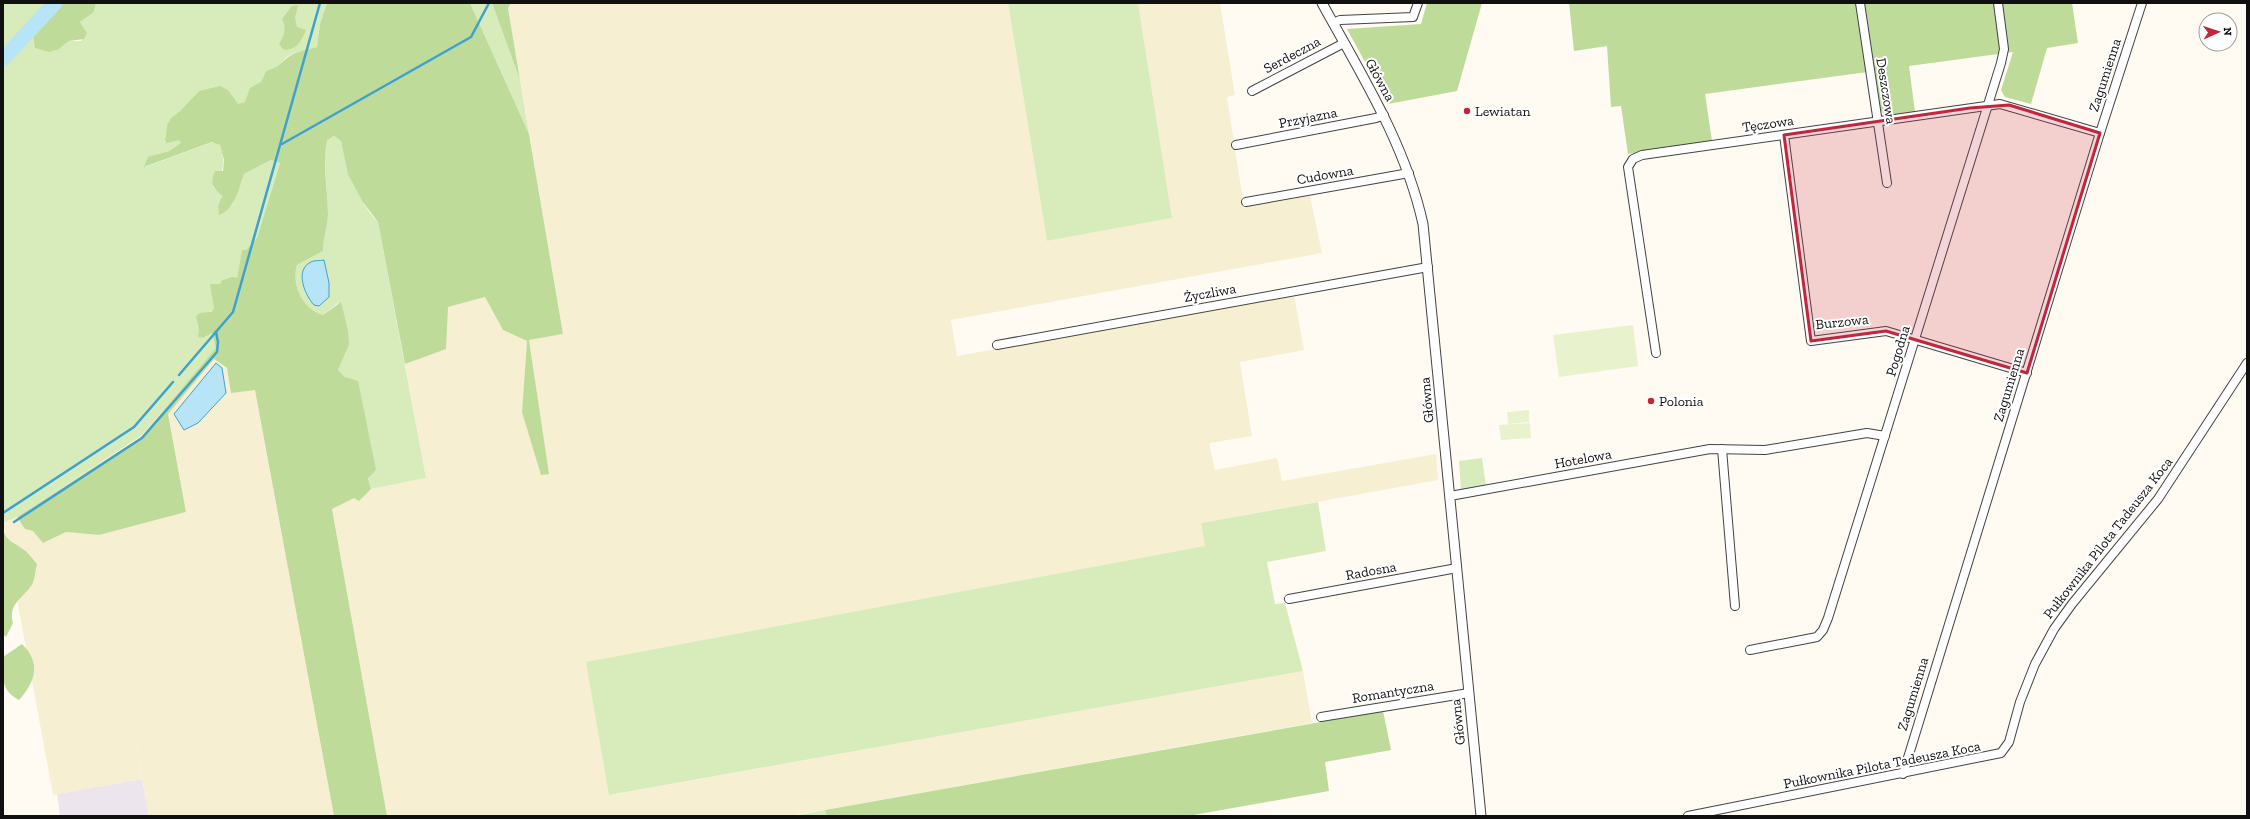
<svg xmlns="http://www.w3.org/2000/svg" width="2250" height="819" font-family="'Zilla Slab',serif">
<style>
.industrial{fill:#ece5ee}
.farmland{fill:#f6efd2}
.green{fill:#d8ebbb}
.forest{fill:#bedb9a}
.pitch{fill:#e8f2cd}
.water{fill:#b7e5f7;stroke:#3da2cf}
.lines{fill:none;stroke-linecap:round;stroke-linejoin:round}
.stream{stroke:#3da2cf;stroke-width:2.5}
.river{stroke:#b7e5f7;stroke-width:15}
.minor-casing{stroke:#434343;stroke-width:10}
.tertiary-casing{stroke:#434343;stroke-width:11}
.minor{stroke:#fff;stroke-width:8}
.tertiary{stroke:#fff;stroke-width:9}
.marked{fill:#c2263c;fill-opacity:0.2;stroke:#c2263c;stroke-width:3;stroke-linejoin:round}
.poi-dot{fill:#c2263c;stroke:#fff;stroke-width:1.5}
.labels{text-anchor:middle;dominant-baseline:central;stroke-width:4;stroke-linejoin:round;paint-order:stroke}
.street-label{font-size:14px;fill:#101010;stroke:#fff}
.poi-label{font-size:14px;fill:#101010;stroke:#fff;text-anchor:start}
</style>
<rect width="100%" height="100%" fill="#fffbf3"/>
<path class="industrial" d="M142 779 149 816H60L57 794Z"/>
<g class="farmland">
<path d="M511 3H1008L1047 241 1172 218 1138 3H1220L1235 95 1227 97 1244 207 1310 196 1322 253 951 320 957 356 1294 295 1304 350 1240 362 1252 436 1209 443 1215 470 1277 458 1282 481 1436 454 1438 480 1201 523 1206 546 610 795 1303 671 1312 723 790 816H387L332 509 371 489 426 478 401 342 448 307 485 297 503 330 527 341 522 412 548 474 529 340 563 334 508 8Z"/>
<path d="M214 359 255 390 334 816H149L131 716 142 779 53 795 3 523 17 517 25 528 33 531 43 543 66 532 99 535 186 512 168 414Z"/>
</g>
<g class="green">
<path d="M3 3H63L53 12 59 49 69 41H81L87 33 80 22 94 12 96 3H327L320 24 317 47C307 50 295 51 287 57 278 65 278 67 266 71L261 82 277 124 199 91 180 111 171 118 167 125 165 137 179 140 182 143 169 151 155 155 145 167 213 142 220 145C226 165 224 170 213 187L222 196 218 206 219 214 233 204 244 174 271 160 280 163 257 238 246 250H242L237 278 223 279 220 284H211L214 308 197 325 203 338 212 333 217 348 141 436 17 517 3 523Z"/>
<path d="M470 3H492L520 80 529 134Z"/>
<path d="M1008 3H1138L1172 218 1047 241Z"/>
<path d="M334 136 341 141C348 171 356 199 378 222L426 478 371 489 345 377 338 370 349 345 338 303 323 315C302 308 291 286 297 265L323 251C323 238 328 226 328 214 328 189 323 166 326 140Z"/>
<path d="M1482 458 1486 486 1461 490 1459 461Z"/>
<path d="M1318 502 1326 551 1267 562 1275 604 1285 603 1303 671 609 795 586 662 1205 546 1201 523Z"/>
<path d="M825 810 827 816 799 815Z"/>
</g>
<g class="forest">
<path d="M63 3H96L94 12 80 22 87 33 84 39 69 41 59 49 49 52 35 48 33 35Z"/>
<path d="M327 3H470L529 134 563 334 529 340 549 474 541 475 522 412 527 341 503 330 485 297 448 307 446 349 405 364 378 222 362 201 348 174 341 141 334 136 327 140C322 165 328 189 328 214 328 226 323 238 323 251L297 265C291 286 303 309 323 315L341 302 348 331 349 345 338 370 345 377 358 381 376 470 368 478 371 489 359 501 354 498 332 509 387 816H334L255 390 231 393 227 368 214 359 168 414 186 512 99 535 66 532 43 543 33 531 25 529 17 517 141 437 216 348 212 333 203 338 198 337 199 331 196 316 200 313 211 312 214 308 210 284H220L222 280 232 277 237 278 242 250H246L257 238 280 163 271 160 244 174C238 190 236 208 219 215L218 206 222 196C212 187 210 184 215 171H223L224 160 220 145 212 142 144 167 148 157 169 151 181 143 179 140 167 143 165 140 167 125 171 118 180 111 199 91 220 86 228 90 238 104 245 102 250 88 261 82 266 71C278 67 278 65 287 58 295 51 307 50 317 47L320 24Z"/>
<path d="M492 3H511L508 8 520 80Z"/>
<path d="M1427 3H1482L1457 91 1388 104 1347 29 1421 24Z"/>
<path d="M1569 3H2072L2078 43 2047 48 2031 104 2005 97 2001 90 2013 52 1909 66 1915 112 1887 116 1881 111 1875 71 1705 94 1712 141 1628 154 1621 106 1611 107 1607 46 1574 51Z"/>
<path d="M298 5 295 18 297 27 306 30C301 41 298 49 284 50L279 44C284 36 287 28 282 19L292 6Z"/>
<path d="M3 528C5 541 14 542 24 550 29 553 33 560 37 564 35 571 35 581 31 586 22 599 8 604 13 623L6 637 3 634Z"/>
<path d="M22 644C41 663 36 681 19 700 0 690 3 676 3 657Z"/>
<path d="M1383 711 1391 750 1325 762 1329 791 1188 816H827L825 810Z"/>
</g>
<g class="pitch">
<path d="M1633 325 1638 366 1559 377 1553 335Z"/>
<path d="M1529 410V422L1508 424 1507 412Z"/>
<path d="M1530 423 1531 438 1501 440 1499 425Z"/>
</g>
<g class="water">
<path d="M324 260 329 283V297L319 306 314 305C305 295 294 270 311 262 314 260 320 261 324 260Z"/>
<path d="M216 363 222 368 226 393 198 423 184 430 174 414Z"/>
</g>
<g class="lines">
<g class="stream">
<path d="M282 144 471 37 489 3"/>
<path d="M179 375 233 312 320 3"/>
<path d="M3 513 134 427 173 382"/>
<path d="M14 522 142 438 217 352 218 342 216 332"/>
</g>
<path class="river" d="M3 59 55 3"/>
<g class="minor-casing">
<g id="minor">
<path d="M1860 3 1887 183"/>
<path d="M1333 23 1340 20 1413 17 1418 3"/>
<path d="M1252 91 1344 43"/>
<path d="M1784 135 1811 341 1886 331 2027 373"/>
<path d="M1236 145 1376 118 1384 115"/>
<path d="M1246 202 1409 173"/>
<path d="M997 345 1428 267"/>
<path d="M1656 353 1628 167 1633 159 1642 155 2000 104 2100 133"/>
<path d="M1722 449 1735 606"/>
<path d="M1450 496 1710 449 1765 450 1867 433 1885 436"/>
<path d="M1289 599 1457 568"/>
<path d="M1750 650 1817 637 1823 630 1828 618 2001 63 2004 49 1998 3"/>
<path d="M1321 717 1469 693"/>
<path d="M1903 774 2100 133 2142 3"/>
<path d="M1688 816 2001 753 2009 742 2020 702 2035 664 2054 629 2072 604 2158 499 2247 363"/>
</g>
</g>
<g class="tertiary-casing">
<path id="tertiary" d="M1322 3C1361 74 1405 143 1423 224L1481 816"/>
</g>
<use href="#minor" class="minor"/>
<use href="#tertiary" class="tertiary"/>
</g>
<path class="marked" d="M2009 105 2100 133 2027 373 1886 331 1811 341 1784 135 1970 108Z"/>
<g class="poi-dot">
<circle cx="1467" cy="111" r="4"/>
<circle cx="1651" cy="401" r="4"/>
</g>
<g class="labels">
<g class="street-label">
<text transform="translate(1292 55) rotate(-28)">Serdeczna</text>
<text transform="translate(2105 75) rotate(-72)">Zagumienna</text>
<text transform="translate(1380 80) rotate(61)">Główna</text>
<text transform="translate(1886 91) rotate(81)">Deszczowa</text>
<text transform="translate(1308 118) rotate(-11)">Przyjazna</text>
<text transform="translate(1768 124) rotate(-8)">Tęczowa</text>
<text transform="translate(1325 175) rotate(-10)">Cudowna</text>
<text transform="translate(1210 293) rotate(-10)">Życzliwa</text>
<text transform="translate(1842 322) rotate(-6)">Burzowa</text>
<text transform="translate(1898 351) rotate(-73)">Pogodna</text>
<text transform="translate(2009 385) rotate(-73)">Zagumienna</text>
<text transform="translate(1427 400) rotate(-95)">Główna</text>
<text transform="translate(1583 459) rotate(-10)">Hotelowa</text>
<text transform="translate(2108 538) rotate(-52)">Pułkownika Pilota Tadeusza Koca</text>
<text transform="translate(1371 571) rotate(-10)">Radosna</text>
<text transform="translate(1393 692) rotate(-9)">Romantyczna</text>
<text transform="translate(1913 694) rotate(-73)">Zagumienna</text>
<text transform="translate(1458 722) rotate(-96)">Główna</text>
<text transform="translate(1882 765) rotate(-11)">Pułkownika Pilota Tadeusza Koca</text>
</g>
<g class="poi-label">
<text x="1475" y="111">Lewiatan</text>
<text x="1659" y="401">Polonia</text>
</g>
</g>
<rect width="2250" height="819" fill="none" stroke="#101010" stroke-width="8"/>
<g transform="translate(2218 32) rotate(87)"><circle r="19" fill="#ffffff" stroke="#9f9f9f"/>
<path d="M0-3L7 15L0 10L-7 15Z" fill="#c2263c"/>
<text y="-6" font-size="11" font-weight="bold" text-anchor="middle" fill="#101010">N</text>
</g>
</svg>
